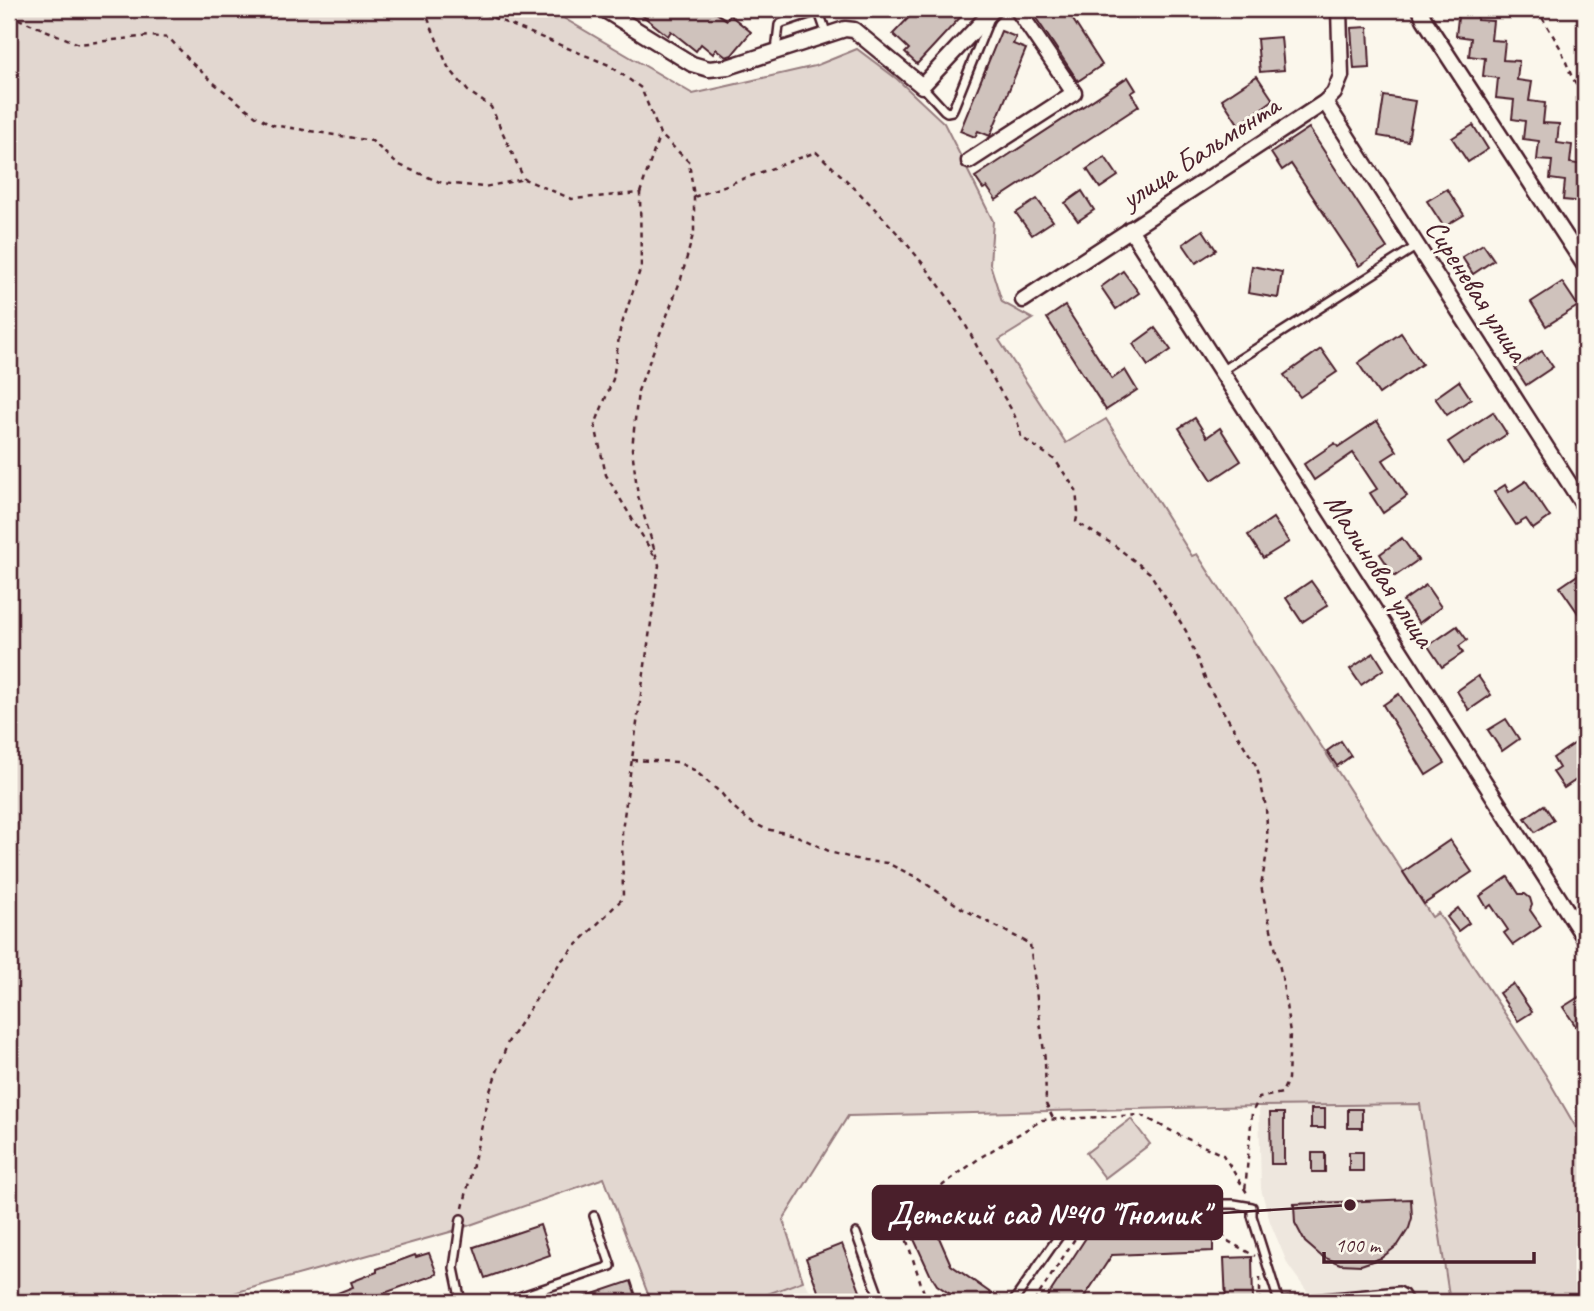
<svg xmlns="http://www.w3.org/2000/svg" width="1594" height="1311" font-family="Caveat,sans-serif">
<style>
.built{fill:#eee7de}
.green{fill:#e2d7d0;stroke:#967b7e;stroke-width:2}
.building{fill:#cfc2bc;stroke:#4a1f2b;stroke-width:2}
.lines{fill:none;stroke-linecap:round;stroke-linejoin:round}
.lane-casing{stroke:#4a1f2b;stroke-width:12}
.street-casing{stroke:#4a1f2b;stroke-width:19}
.path{stroke:#4a1f2b;stroke-width:2.5;stroke-dasharray:5 5;stroke-linecap:butt}
.lane{stroke:#fbf7ec;stroke-width:7}
.street{stroke:#fbf7ec;stroke-width:14}
.labels{text-anchor:middle;dominant-baseline:central;stroke-width:6;stroke-linejoin:round;paint-order:stroke}
.street-label{font-size:30px;fill:#4a1f2b;stroke:#fbf7ec}
.leader{fill:none;stroke:#4a1f2b;stroke-width:2.5}
.callout-dot{fill:#4a1f2b;stroke:#fbf7ec;stroke-width:2.5}
.callout{fill:#4a1f2b;stroke:#4a1f2b;stroke-width:2.5}
.callout-label{font-size:32px;text-anchor:middle;font-weight:bold;fill:#fff}
</style>
<rect width="100%" height="100%" fill="#fbf7ec"/>
<filter id="ink" filterUnits="userSpaceOnUse"><feTurbulence type="fractalNoise" baseFrequency=".0143" numOctaves="2"/><feDisplacementMap in="SourceGraphic" scale="14" xChannelSelector="R" yChannelSelector="G"/><feConvolveMatrix kernelMatrix="1 2 1 2 8 2 1 2 1" color-interpolation-filters="sRGB"/></filter>
<g filter="url(#ink)">
<g class="built">
<path d="M1421 1104 1449 1295 1318 1299 1306 1290 1288 1265 1270 1222 1261 1189 1259 1106Z"/>
<path d="M803 1281 808 1287 814 1302H746Z"/>
</g>
<g class="green">
<path d="M9 9H548L693 94 815 66 857 49 897 79 944 123 993 221 990 264 1002 302 1033 319 999 340 1066 443 1106 419 1192 556 1197 554 1432 917 1438 913 1545 1074 1585 1143V1302H1450L1420 1104 1259 1106 848 1116 783 1220 803 1281 746 1302H651L604 1178 450 1232 202 1302H9Z"/>
<path d="M1131 1119 1150 1144 1105 1178 1086 1153Z"/>
</g>
<g class="building">
<path d="M647 9H710L727 20 730 15 751 32 732 55 726 57 716 49 713 54 701 44 696 51 671 31 668 36 642 15Z"/>
<path d="M917 9H968L917 64 905 53 909 49 893 34Z"/>
<path d="M1030 9H1066L1102 65 1078 81Z"/>
<path d="M1459 9H1478L1477 20 1493 21 1491 40 1505 41 1503 60 1519 61 1517 80 1532 82 1529 101 1545 103 1543 123 1559 124 1557 143 1572 145 1570 163 1585 165 1583 183H1585V202L1563 200 1565 181 1550 179 1552 161 1537 160 1539 141 1523 139 1525 121 1512 119 1514 100 1496 98 1498 78 1483 76 1485 58 1469 56 1471 38 1456 36Z"/>
<path d="M1368 27 1370 68 1354 69 1351 28Z"/>
<path d="M1001 31 1016 37 1013 44 1026 49 990 136 978 131 975 137 960 131Z"/>
<path d="M1281 37 1284 70 1260 72 1257 39Z"/>
<path d="M1257 76 1273 100 1239 125 1222 99Z"/>
<path d="M1128 77 1136 90 1131 93 1139 106 996 200 987 187 983 189 975 177Z"/>
<path d="M1384 96 1415 101 1408 141 1378 136Z"/>
<path d="M1473 125 1488 149 1468 162 1452 138Z"/>
<path d="M1309 128 1387 248 1359 266 1291 164 1282 170 1271 153Z"/>
<path d="M1105 157 1118 176 1100 188 1087 169Z"/>
<path d="M1447 189 1464 215 1444 227 1427 201Z"/>
<path d="M1082 191 1094 210 1078 221 1065 203Z"/>
<path d="M1037 199 1053 221 1032 235 1016 213Z"/>
<path d="M1203 230 1216 250 1196 263 1183 244Z"/>
<path d="M1483 244 1494 260 1473 274 1462 257Z"/>
<path d="M1252 266 1282 272 1278 298 1248 293Z"/>
<path d="M1123 271 1139 293 1116 309 1101 287Z"/>
<path d="M1562 282 1578 306 1546 326 1531 302Z"/>
<path d="M1065 306 1112 379 1125 370 1137 390 1106 410 1047 318Z"/>
<path d="M1155 328 1171 350 1148 366 1133 344Z"/>
<path d="M1401 333 1422 364 1379 394 1358 363Z"/>
<path d="M1321 349 1337 372 1300 397 1284 375Z"/>
<path d="M1542 351 1553 367 1526 385 1515 368Z"/>
<path d="M1459 381 1471 399 1447 415 1435 398Z"/>
<path d="M1493 412 1507 434 1463 464 1448 442Z"/>
<path d="M1195 418 1207 437 1220 428 1241 461 1212 480 1179 428Z"/>
<path d="M1377 421 1397 451 1383 460 1407 496 1383 513 1370 493 1377 489 1353 453 1314 480 1304 464 1335 443 1338 447Z"/>
<path d="M1526 481 1550 517 1533 529 1526 519 1516 525 1494 492 1505 485 1509 492Z"/>
<path d="M1273 518 1289 542 1263 558 1248 535Z"/>
<path d="M1402 538 1418 560 1395 576 1380 554Z"/>
<path d="M1585 570V608L1578 613 1560 587Z"/>
<path d="M1311 581 1328 605 1302 622 1286 598Z"/>
<path d="M1426 585 1441 607 1419 623 1403 601Z"/>
<path d="M1457 626 1467 640 1459 646 1463 653 1442 667 1428 646Z"/>
<path d="M1374 653 1384 669 1361 685 1350 669Z"/>
<path d="M1478 676 1491 695 1469 710 1457 691Z"/>
<path d="M1399 694 1445 763 1426 775 1383 705Z"/>
<path d="M1506 719 1519 739 1502 751 1488 730Z"/>
<path d="M1580 740 1585 748V774L1564 788 1553 772 1559 768 1553 758Z"/>
<path d="M1341 741 1351 756 1337 766 1327 751Z"/>
<path d="M1544 805 1554 820 1535 832 1525 818Z"/>
<path d="M1450 840 1472 872 1424 904 1403 872Z"/>
<path d="M1508 877 1519 894H1525L1530 898 1532 905 1530 910 1541 926 1513 945 1504 933 1508 930 1491 905 1487 908 1480 896Z"/>
<path d="M1458 908 1469 923 1458 931 1447 917Z"/>
<path d="M1513 984 1532 1012 1518 1021 1499 993Z"/>
<path d="M1585 993V1040L1563 1007Z"/>
<rect x="1311" y="1109" width="14" height="19"/>
<rect x="1348" y="1109" width="14" height="19"/>
<path d="M1270 1113H1284V1164H1271Z"/>
<rect x="1349" y="1152" width="14" height="19"/>
<rect x="1312" y="1153" width="13" height="19"/>
<path d="M1411 1199 1412 1218 1409 1228 1398 1245 1381 1258 1361 1265 1340 1264 1321 1256 1305 1242 1295 1223 1294 1204Z"/>
<path d="M1033 1201 1034 1232 937 1233 951 1265 992 1294 986 1302H962L937 1285 930 1274 913 1237 937 1203Z"/>
<path d="M540 1225 550 1255 485 1278 474 1247Z"/>
<path d="M1093 1227H1213V1251L1112 1255 1081 1302H1044Z"/>
<path d="M842 1244 864 1302H822L806 1258Z"/>
<path d="M429 1253 437 1274 360 1302H315L353 1287 351 1282 377 1272V1269L415 1255 416 1257Z"/>
<path d="M1252 1257 1253 1302H1226L1224 1258Z"/>
<path d="M631 1281 638 1302H575V1300Z"/>
</g>
<g class="lines">
<g class="lane-casing">
<g id="lane">
<path d="M776 51 779 25 782 23 815 12H819L827 35"/>
<path d="M922 86 944 110 947 112 952 111 954 107 989 20"/>
<path d="M1221 371 1417 246"/>
<path d="M461 1219 454 1268 461 1302"/>
<path d="M856 1233 881 1302"/>
<path d="M443 1302 448 1300 455 1302"/>
<path d="M504 1302 611 1266 594 1216"/>
<path d="M1013 1302 1077 1210 1090 1204H1234L1252 1207V1216L1279 1302"/>
<path d="M1279 1302 1399 1291 1404 1294 1409 1302"/>
</g>
</g>
<g class="street-casing">
<g id="street">
<path d="M603 9 692 64 709 69 728 67 845 29 854 30 922 86 994 9"/>
<path d="M1420 9 1424 19 1585 266"/>
<path d="M1325 102 1585 508"/>
<path d="M969 161 1074 93 1017 9"/>
<path d="M1130 229 1585 939"/>
<path d="M1023 300 1325 102 1334 93 1341 76 1339 9"/>
</g>
</g>
<g class="path">
<path d="M424 9 448 67 468 91 491 107 524 179 572 199 640 193 641 267 620 330 613 379 595 425 606 475 656 559"/>
<path d="M1537 9 1561 49 1571 75 1585 99"/>
<path d="M9 15 79 44 149 36 169 38 193 64 215 84 256 116 273 125 372 141 397 164 442 183 484 187 524 179"/>
<path d="M640 193 659 136"/>
<path d="M694 197 816 152C869 200 920 253 958 313 972 334 982 358 994 380 1004 400 1018 414 1021 437L1055 460 1076 490 1078 512 1076 522 1114 545 1150 573 1186 631 1208 686 1257 767 1266 807 1268 847 1261 886 1282 977 1290 1033 1288 1079 1282 1093 1259 1098 1252 1113 1245 1191"/>
<path d="M632 760 677 762 694 770 722 794 729 803 749 821 766 829 795 835 833 853 864 861 887 863 916 877 963 909 1030 944 1045 1060 1046 1104 1054 1120"/>
<path d="M463 1208 490 1091 508 1042 561 961 623 898 622 831 659 565 638 496 632 449 638 391 681 279 694 231V197L689 162 660 134 641 88 609 65 472 9"/>
<path d="M1260 1277V1302"/>
<path d="M927 1302 906 1238 943 1185 981 1157 1042 1120 1141 1115 1181 1136 1223 1155 1249 1196"/>
<path d="M1034 1302 1087 1220 1216 1221 1226 1240 1255 1256"/>
</g>
<use href="#lane" class="lane"/>
<use href="#street" class="street"/>
</g>
</g>
<g class="labels">
<g class="street-label">
<text transform="translate(1200 152) rotate(-33)">улица Бальмонта</text>
<text transform="translate(1477 290) rotate(57)">Сиреневая улица</text>
<text transform="translate(1380 570) rotate(57)">Малиновая улица</text>
</g>
</g>
<path class="leader" d="M1350 1205L1222 1213"/>
<circle class="callout-dot" cx="1350" cy="1205" r="7"/>
<rect class="callout" x="873" y="1186" width="349" height="53" rx="7"/>
<g class="callout-label">
<text x="1048" y="1224">Детский сад №40 "Гномик"</text>
</g>
<rect width="1594" height="1311" fill="none" stroke="#fbf7ec" stroke-width="35"/>
<rect x="18" y="18" width="1559" height="1276" fill="none" stroke="#4a1f2b" stroke-width="2.5" filter="url(#ink)"/>
<path d="M1324 1252v10h210v-10" fill="none" stroke="#4a1f2b" stroke-width="3.5"/>
<text x="1335" y="1252" font-size="21" fill="#4a1f2b" stroke="#fbf7ec" stroke-width="5" paint-order="stroke">100 m</text>
</svg>
